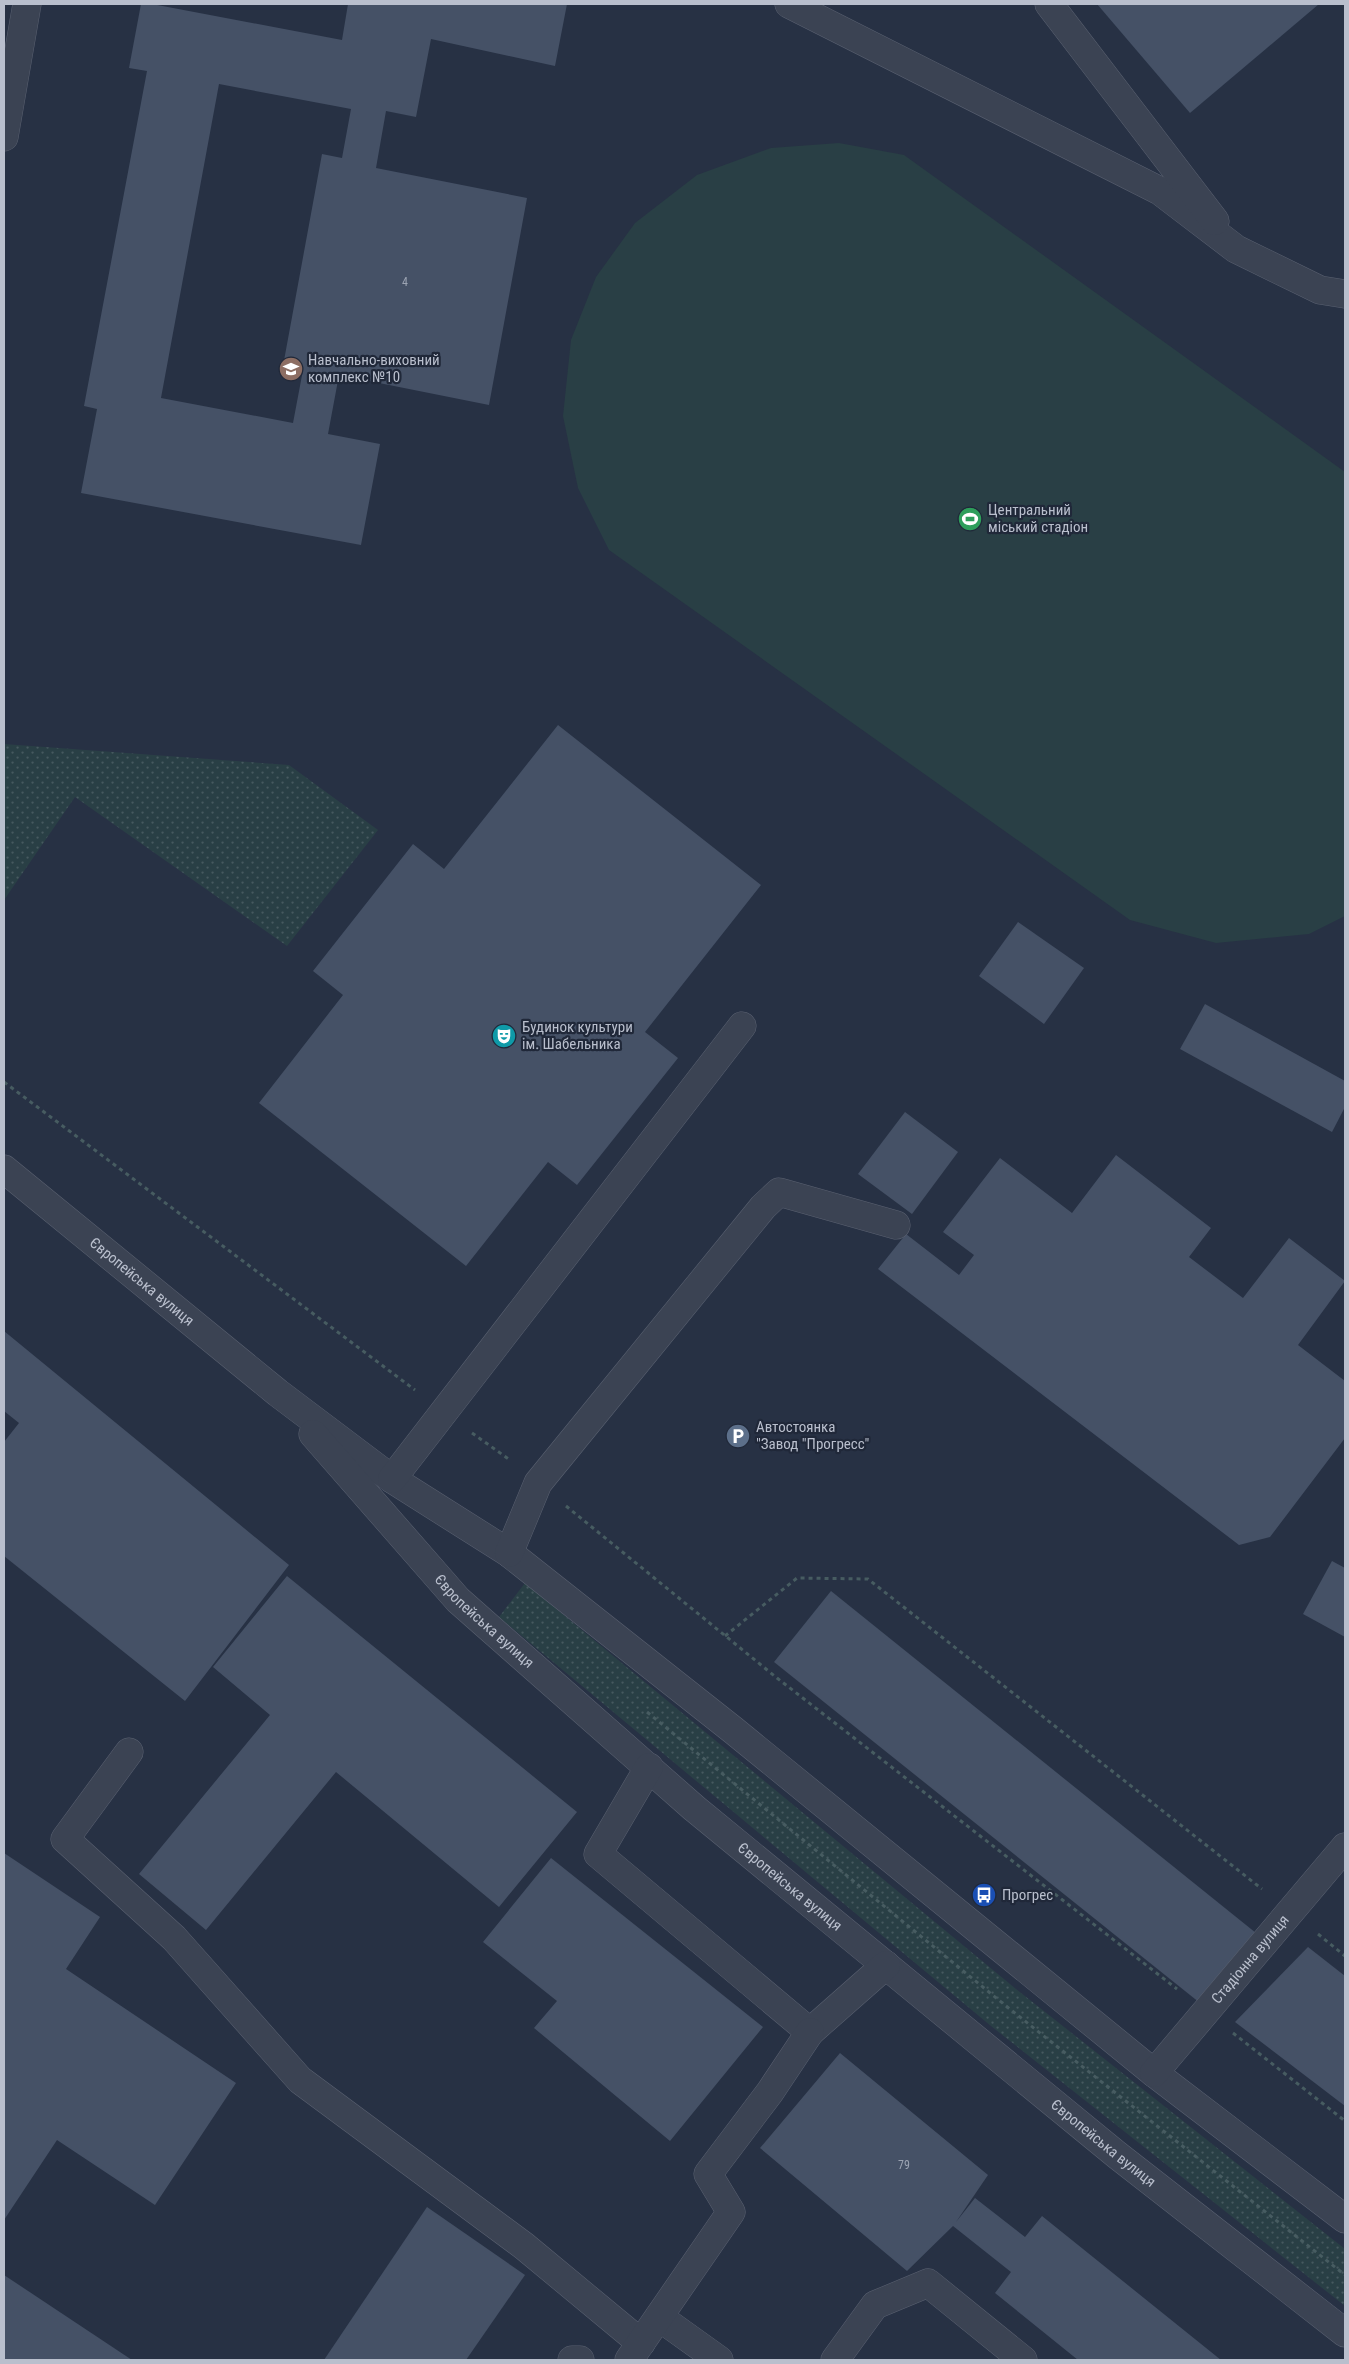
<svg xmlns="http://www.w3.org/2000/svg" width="1349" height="2364" font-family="'Roboto Condensed',sans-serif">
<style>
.grass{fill:url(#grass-dots)}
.garden{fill:#293f45}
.building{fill:#455166;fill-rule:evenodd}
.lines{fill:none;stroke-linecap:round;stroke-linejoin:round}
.minor-casing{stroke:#5a6171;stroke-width:29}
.path{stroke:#475c61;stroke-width:3;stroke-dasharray:4 4;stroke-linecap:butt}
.minor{stroke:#3b4353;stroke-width:28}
.labels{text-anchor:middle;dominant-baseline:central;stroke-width:4.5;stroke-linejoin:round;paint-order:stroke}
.number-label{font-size:12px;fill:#9ca4b3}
.poi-label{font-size:15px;fill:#b9bfcd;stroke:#202839;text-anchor:start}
.street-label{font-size:15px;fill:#b9bfcd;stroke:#202839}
</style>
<defs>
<pattern id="grass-dots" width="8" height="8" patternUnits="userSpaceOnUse" patternTransform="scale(1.25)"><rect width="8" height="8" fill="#293f45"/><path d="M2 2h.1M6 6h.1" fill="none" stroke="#46595f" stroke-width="1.8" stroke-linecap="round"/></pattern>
</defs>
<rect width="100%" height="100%" fill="#273144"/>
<g class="grass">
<path d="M4 744 289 765 378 830 287 946 75 797 4 900Z"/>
<path d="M525 1583 1016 1989 1345 2249V2306L991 2026 499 1617Z"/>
</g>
<path class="garden" d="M839 143 904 155 1345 472V916L1309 934 1216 943 1130 920 609 550 578 488 563 416 571 340 596 277 635 223 697 175 771 148Z"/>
<g class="building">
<path d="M141 4H152L342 40 348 4H567L555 66 431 39 416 117 386 111 376 168 527 198 489 405 339 375 328 434 380 444 361 545 81 493 97 409 84 406 147 71 129 68ZM219 84 351 109 342 158 322 154 283 366 303 370 293 423 161 398Z"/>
<path d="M1097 4H1319L1190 113Z"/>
<path d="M558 725 761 885 645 1032 678 1058 577 1185 548 1162 466 1266 259 1103 343 995 313 971 413 844 444 869Z"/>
<path d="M1018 922 1084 968 1044 1024 979 976Z"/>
<path d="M1205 1004 1345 1081V1107L1332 1132 1180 1049Z"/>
<path d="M905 1112 958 1152 912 1214 858 1174Z"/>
<path d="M1116 1155 1211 1228 1189 1257 1243 1298 1289 1238 1345 1281 1298 1345 1345 1381V1438L1270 1537 1239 1545 878 1269 906 1234 959 1275 974 1255 943 1232 1000 1158 1072 1213Z"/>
<path d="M4 1331 289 1565 185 1701 4 1556V1442L19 1423 4 1411Z"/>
<path d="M1332 1561 1345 1568V1637L1303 1614Z"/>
<path d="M287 1576 577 1812 499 1907 336 1772 206 1930 139 1874 270 1715 213 1667Z"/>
<path d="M831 1591 1256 1933 1200 2003 774 1662Z"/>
<path d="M4 1853 100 1917 66 1969 236 2083 155 2205 57 2140 4 2220Z"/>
<path d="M551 1858 763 2027 670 2141 534 2028 557 2001 483 1942Z"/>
<path d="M1308 1947 1345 1976V2106L1235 2022Z"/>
<path d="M840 2053 988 2175 956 2222 975 2198 1025 2237 1042 2216 1221 2360H1078L995 2293 1011 2272 953 2226 907 2271 760 2148Z"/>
<path d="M427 2207 525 2275 466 2360H324Z"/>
<path d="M4 2275 132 2360H4Z"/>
</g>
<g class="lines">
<g class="minor-casing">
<g id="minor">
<path d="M789 4 1160 191 1236 249 1320 290 1345 294"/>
<path d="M1049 4 1215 221"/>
<path d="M4 137 27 4"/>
<path id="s1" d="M4 1169 278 1393 392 1479 509 1553 733 1730 1154 2073 1345 2219"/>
<path id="s2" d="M313 1434 458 1600 694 1808 1117 2155 1345 2333"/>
<path d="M392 1479 742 1026"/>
<path d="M509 1553 538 1483 763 1207 779 1192 896 1225"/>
<path d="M129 1752 65 1839 174 1938 300 2080 524 2246 641 2343"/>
<path d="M649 1767 598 1854 810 2032 886 1965"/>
<path id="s3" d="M1154 2073 1345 1847"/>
<path d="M659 2317 719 2360"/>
<path d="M572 2360H580"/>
<path d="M629 2360 731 2212 708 2174 770 2092 810 2032"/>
<path d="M835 2360 875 2305 928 2283 1023 2360"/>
</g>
</g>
<g class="path">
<path d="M4 1082 415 1390"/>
<path d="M472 1433 510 1460"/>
<path d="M566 1506 777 1678 1177 1989"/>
<path d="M725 1636 797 1578 868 1579 1262 1889"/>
<path d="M647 1712 1006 2006 1345 2275"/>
<path d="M1318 1934 1345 1956"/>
<path d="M1233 2033 1345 2121"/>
</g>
<use href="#minor" class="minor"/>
</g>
<defs>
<g id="school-disc" transform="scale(1.25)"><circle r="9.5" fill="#8d6e63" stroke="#202839"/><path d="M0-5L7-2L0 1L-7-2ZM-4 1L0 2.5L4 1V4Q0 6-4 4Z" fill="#fff"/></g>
<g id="stadium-disc" transform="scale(1.25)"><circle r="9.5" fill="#2e9e5b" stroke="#202839"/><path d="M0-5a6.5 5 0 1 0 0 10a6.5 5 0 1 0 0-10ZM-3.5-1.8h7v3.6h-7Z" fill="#fff"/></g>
<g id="theatre-disc" transform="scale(1.25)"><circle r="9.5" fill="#0f9aa8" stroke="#202839"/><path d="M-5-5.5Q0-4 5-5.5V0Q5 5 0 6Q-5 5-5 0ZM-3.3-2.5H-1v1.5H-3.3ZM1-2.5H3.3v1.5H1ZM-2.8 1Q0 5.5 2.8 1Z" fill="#fff"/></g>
<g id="parking-disc" transform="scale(1.25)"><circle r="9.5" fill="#5c6f8a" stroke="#202839"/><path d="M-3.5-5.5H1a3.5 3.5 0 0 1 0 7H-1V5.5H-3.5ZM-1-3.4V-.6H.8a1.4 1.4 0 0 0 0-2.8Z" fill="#fff"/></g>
<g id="bus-disc" transform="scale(1.25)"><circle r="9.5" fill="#1a4fb4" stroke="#202839"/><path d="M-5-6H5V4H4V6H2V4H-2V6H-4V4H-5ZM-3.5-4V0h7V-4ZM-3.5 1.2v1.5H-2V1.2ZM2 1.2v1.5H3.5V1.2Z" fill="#fff"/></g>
</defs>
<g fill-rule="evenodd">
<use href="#school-disc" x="291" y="369"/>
<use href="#stadium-disc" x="970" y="519"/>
<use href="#theatre-disc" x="504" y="1036"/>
<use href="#parking-disc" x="738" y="1436"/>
<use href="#bus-disc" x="984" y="1895"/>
</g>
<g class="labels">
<g class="number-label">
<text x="405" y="282">4</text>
<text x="904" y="2165">79</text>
</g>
<g class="poi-label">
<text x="308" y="360">Навчально-виховний<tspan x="308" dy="17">комплекс №10</tspan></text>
<text x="988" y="510">Центральний<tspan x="988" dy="17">міський стадіон</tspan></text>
<text x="522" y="1027">Будинок культури<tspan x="522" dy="17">ім. Шабельника</tspan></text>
<text x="756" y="1427">Автостоянка<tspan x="756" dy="17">"Завод "Прогресс"</tspan></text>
<text x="1002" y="1895">Прогрес</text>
</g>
<g class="street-label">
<text stroke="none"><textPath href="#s1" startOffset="178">Європейська вулиця</textPath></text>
<text stroke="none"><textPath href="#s2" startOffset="254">Європейська вулиця</textPath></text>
<text stroke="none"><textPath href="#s2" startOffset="659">Європейська вулиця</textPath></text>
<text stroke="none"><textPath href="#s3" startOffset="149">Стадіонна вулиця</textPath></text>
<text stroke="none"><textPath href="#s2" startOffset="1064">Європейська вулиця</textPath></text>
</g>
</g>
<rect width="1349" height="2364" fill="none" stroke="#b9bfcd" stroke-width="10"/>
</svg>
